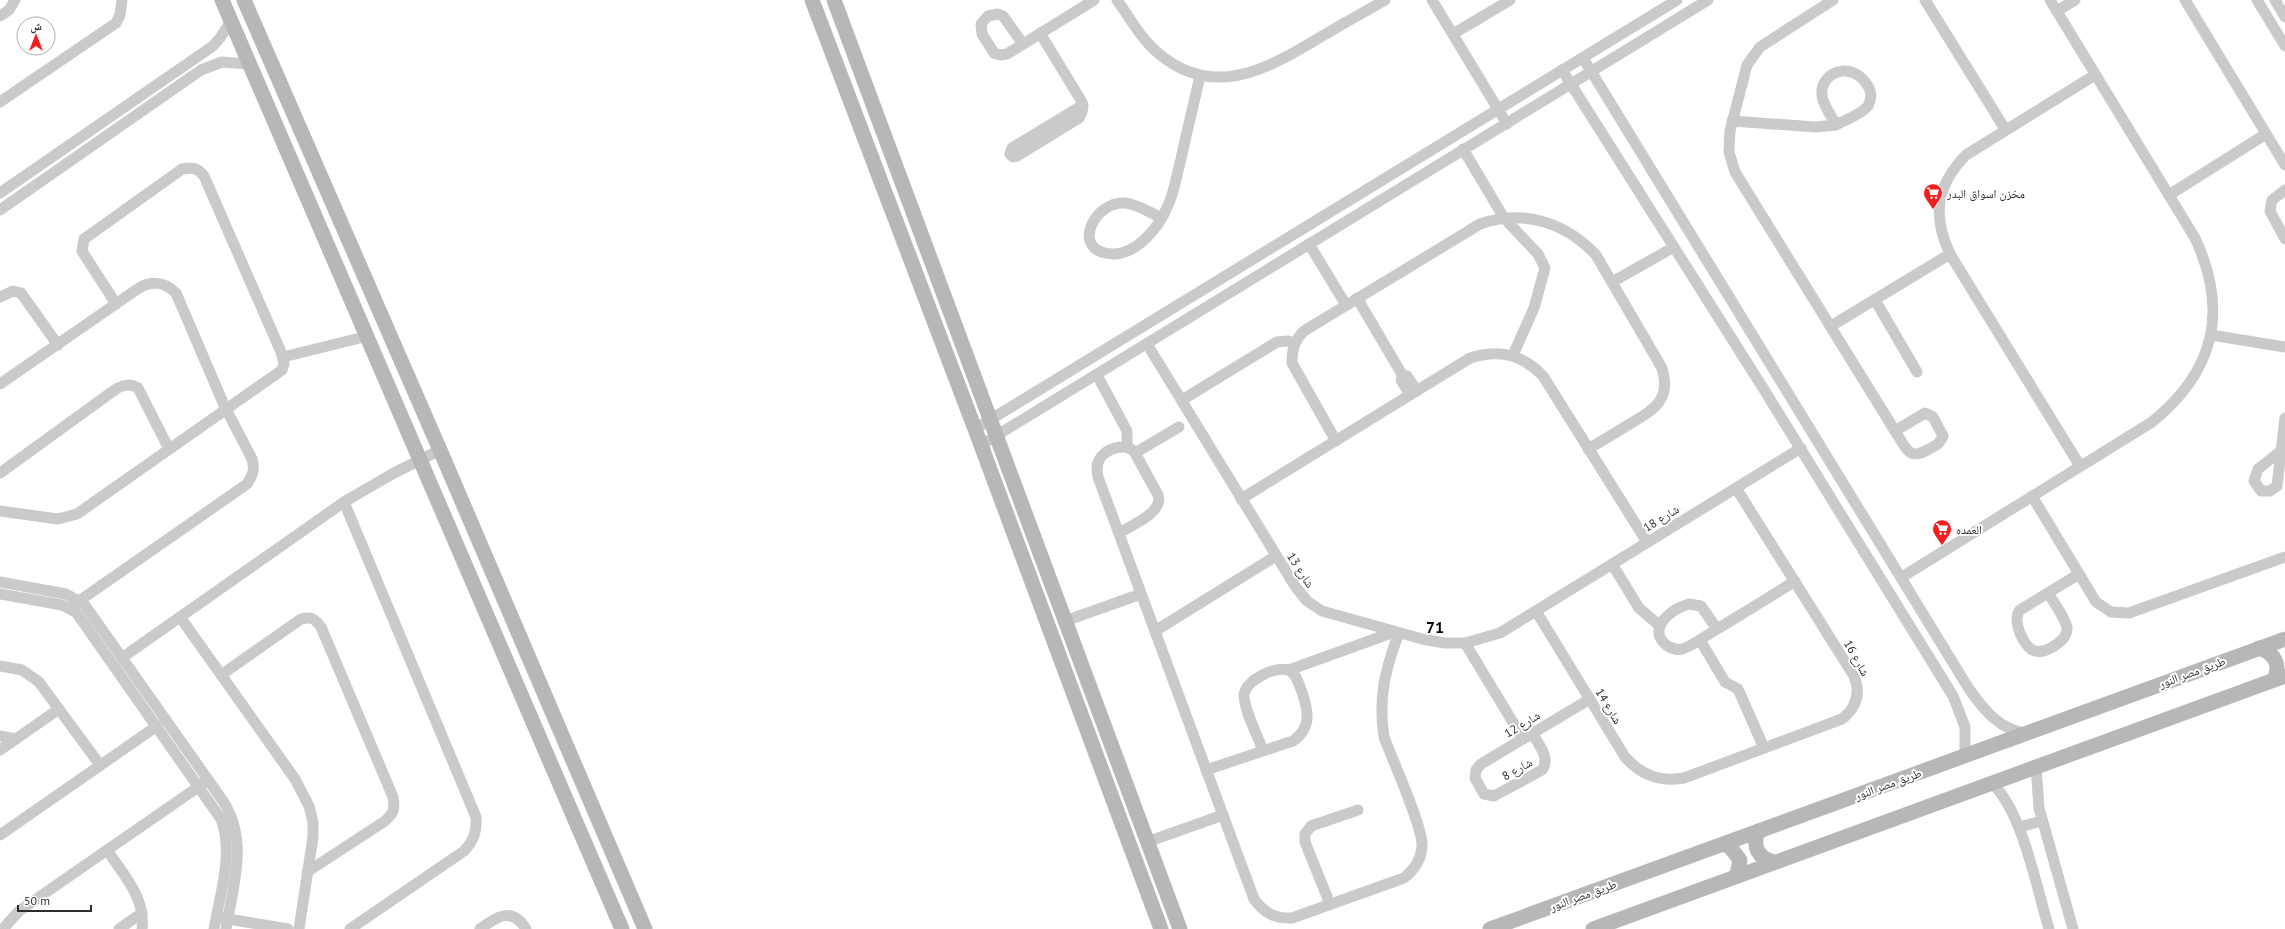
<svg xmlns="http://www.w3.org/2000/svg" width="2285" height="929" font-family="'PT Sans','Noto Naskh Arabic',sans-serif">
<style>
.lines{fill:none;stroke-linecap:round;stroke-linejoin:round}
.street{stroke:#cacaca;stroke-width:11}
.secondary{stroke:#b7b7b7;stroke-width:15}
.labels{text-anchor:middle;dominant-baseline:central;stroke-width:4;stroke-linejoin:round;paint-order:stroke}
.poi-label{font-size:12px;fill:#2d2d2d;stroke:#fff;text-anchor:start}
.street-label{font-size:12px;fill:#2d2d2d;stroke:#fff}
.district-label{font-size:16px;font-weight:bold;fill:#000;stroke:#fff}
</style>
<rect width="100%" height="100%" fill="#fff"/>
<g class="lines">
<g class="street">
<path d="M1117 0C1130 18 1141 39 1158 53 1211 98 1262 72 1314 41 1337 27 1361 14 1385 0"/>
<path d="M1432 0 1507 124"/>
<path d="M1833 0 1760 47 1747 65 1730 131 1729 152 1735 172 1895 431C1906 447 1908 462 1929 449 1935 446 1940 444 1943 436L1933 417 1925 413 1895 431"/>
<path d="M1925 0 2005 129"/>
<path d="M2185 0 2285 165"/>
<path d="M2257 0 2285 46"/>
<path d="M2275 0 2285 17"/>
<path d="M2057 11 2075 0"/>
<path d="M0 16 9 10 15 0"/>
<path d="M1040 33 1082 102C1084 108 1082 113 1079 118L1017 156 1013 157 1010 154 1012 148 1083 105"/>
<path d="M1453 34 1510 0"/>
<path d="M1023 44 1003 16 998 14 988 16 981 24 982 34 994 53 1000 55 1007 54 1094 0"/>
<path d="M1583 58 1969 689C1984 710 1999 729 2025 733"/>
<path d="M1562 70 1763 388 1953 696 1965 727V756"/>
<path d="M0 102 116 23 120 15 122 0"/>
<path d="M1732 121 1816 127 1836 125C1832 117 1826 109 1823 100 1815 73 1853 57 1869 88 1872 94 1871 100 1868 106 1862 114 1845 120 1836 125"/>
<path d="M1463 149 1504 218 1538 254 1545 268 1534 308 1513 355"/>
<path d="M2285 190 2272 200 2270 211 2285 239"/>
<path d="M0 193 213 46 220 38 231 21"/>
<path d="M2169 195 2266 134"/>
<path d="M0 210 201 70 222 62 249 64"/>
<path d="M1162 218C1150 213 1138 204 1125 203 1095 201 1073 246 1105 253 1135 260 1160 226 1169 203 1175 189 1177 173 1181 159 1187 131 1194 103 1200 76"/>
<path d="M1309 244 1346 305"/>
<path d="M1612 282 1674 247"/>
<path d="M0 297 13 291 21 293 58 345"/>
<path d="M1357 298 1403 376"/>
<path d="M1875 300 1917 372"/>
<path d="M1831 326 1950 254"/>
<path d="M2211 335 2285 347"/>
<path d="M1147 344 1295 586 1307 601 1322 611 1422 639 1445 643H1465L1500 633 1801 448"/>
<path d="M283 357 368 336"/>
<path d="M1097 375 1127 431V447"/>
<path d="M0 384 139 288C153 280 164 282 176 293L224 405 252 459C255 469 253 475 247 484L69 608"/>
<path d="M1410 395 1401 380 1403 376H1407L1417 391"/>
<path d="M1182 400 1277 342 1288 341 1294 343"/>
<path d="M975 429 1677 0"/>
<path d="M1336 441 1292 363C1292 350 1294 341 1304 331L1480 224C1523 209 1565 222 1596 255L1662 368C1672 401 1653 410 1628 425 1615 433 1602 441 1588 449"/>
<path d="M981 445 1708 0"/>
<path d="M2281 451 2258 469 2254 481 2261 491H2270L2277 486 2285 418"/>
<path d="M1135 453 1179 427"/>
<path d="M2080 466 1950 254C1932 215 1936 186 1966 155L2095 75"/>
<path d="M0 473 116 389C125 384 130 384 138 388L169 449"/>
<path d="M2032 496 2096 602 2111 612 2129 613 2285 557"/>
<path d="M1241 499 1470 358C1499 349 1522 354 1543 376L1647 542"/>
<path d="M344 502 476 817C477 832 474 840 464 851L350 929"/>
<path d="M0 511 58 519 77 514 282 370 284 364 281 352 204 176C198 168 193 167 182 169L84 239 82 251 116 304"/>
<path d="M1119 533C1131 525 1164 513 1158 495L1135 453C1126 441 1105 449 1099 460 1096 466 1097 471 1098 477L1254 899C1264 913 1275 919 1292 918L1404 878C1414 870 1421 861 1422 847 1424 829 1392 759 1384 737 1378 699 1385 669 1399 633"/>
<path d="M1612 564 1639 608 1660 626"/>
<path d="M1902 577 2152 422C2215 371 2229 311 2195 238L2050 0"/>
<path d="M0 582 66 594 84 604 223 801C249 841 233 885 226 929"/>
<path d="M2048 593C2054 603 2065 617 2067 628 2068 640 2046 654 2035 651 2024 648 2011 620 2020 610L2079 574"/>
<path d="M0 594 62 605 76 612 221 819C234 853 220 894 214 929"/>
<path d="M1536 611 1625 757C1642 776 1660 782 1684 778L1842 719C1857 707 1861 693 1854 676L1736 488"/>
<path d="M180 617 295 779 309 806 313 822V837L299 929"/>
<path d="M1065 621 1141 594"/>
<path d="M1717 629 1701 606 1689 604C1672 609 1647 627 1665 644 1671 649 1679 651 1685 648 1697 643 1708 634 1719 628 1745 612 1770 597 1795 581"/>
<path d="M1155 631 1276 556"/>
<path d="M1700 640 1725 682 1738 689 1764 748"/>
<path d="M1465 643 1523 739"/>
<path d="M123 657 344 502 394 473 440 450"/>
<path d="M0 666 22 670 39 682 100 765"/>
<path d="M1289 670 1394 632"/>
<path d="M221 675 301 619C311 616 315 619 321 627L393 797C395 809 394 813 385 821L307 872"/>
<path d="M1532 733C1538 744 1551 758 1542 770L1494 796 1484 794 1475 778 1476 770 1481 764 1590 699"/>
<path d="M0 736 16 739"/>
<path d="M0 750 59 709"/>
<path d="M2036 766 2039 808 2073 929"/>
<path d="M1206 770 1293 741C1313 727 1308 709 1301 689 1298 683 1297 675 1290 671 1278 664 1245 680 1244 695 1244 710 1258 736 1263 751"/>
<path d="M1992 783C2023 813 2036 886 2049 929"/>
<path d="M2019 827 2042 821"/>
<path d="M0 835 157 726"/>
<path d="M1147 842 1223 815"/>
<path d="M107 850C123 874 146 898 142 929"/>
<path d="M1330 904 1305 842V834L1311 826 1358 810"/>
<path d="M222 918 288 929"/>
<path d="M3 929 19 911 204 783"/>
<path d="M119 929 142 913"/>
<path d="M480 929C496 917 512 906 526 929"/>
</g>
<g class="secondary">
<path d="M222 0 622 929"/>
<path d="M244 0 440 450 645 929"/>
<path d="M812 0 975 429 1161 929"/>
<path d="M834 0 1180 929"/>
<path d="M2259 648C2275 653 2281 665 2274 680"/>
<path d="M1758 831C1752 847 1758 858 1774 862"/>
<path d="M1723 844 1730 847 1740 860 1737 875"/>
<path d="M1490 929 2285 639"/>
<path d="M1593 929 2285 676"/>
</g>
</g>
<defs>
<g id="supermarket-pin" transform="scale(1)"><path d="M0 17L-7.5 6A9.5 9.5 0 1 1 7.5 6Z" fill="#f51e1f" stroke="#fff"/><path d="M-6-5.5h2.5l.6 2H6L4.5 2H-2.5L-4.4-4H-6ZM-1.5 3.2a1.3 1.3 0 1 0 .1 0ZM3 3.2a1.3 1.3 0 1 0 .1 0Z" fill="#fff"/></g>
</defs>
<g fill-rule="evenodd">
<use href="#supermarket-pin" x="1933" y="193"/>
<use href="#supermarket-pin" x="1942" y="529"/>
</g>
<g class="labels">
<g class="poi-label">
<text x="1947" y="193">مخزن اسواق البدر</text>
<text x="1956" y="529">العمده</text>
</g>
<g class="street-label">
<text transform="translate(1661 518) rotate(-32)">شارع 18</text>
<text transform="translate(1301 570) rotate(57)">شارع 13</text>
<text transform="translate(1857 658) rotate(61)">شارع 16</text>
<text transform="translate(2192 672) rotate(-20)">طريق مصر النور</text>
<text transform="translate(1609 706) rotate(59)">شارع 14</text>
<text transform="translate(1522 724) rotate(-31)">شارع 12</text>
<text transform="translate(1517 769) rotate(-29)">شارع 8</text>
<text transform="translate(1888 784) rotate(-20)">طريق مصر النور</text>
<text transform="translate(1583 895) rotate(-20)">طريق مصر النور</text>
</g>
<g class="district-label">
<text x="1435" y="627">71</text>
</g>
</g>
<g transform="translate(36 36)"><circle r="19" fill="#ffffff" stroke="#ababab"/>
<path d="M0-3L7 15L0 10L-7 15Z" fill="#f51e1f"/>
<text y="-6" font-size="11" font-weight="bold" text-anchor="middle" fill="#2d2d2d">ش</text>
</g>
<path d="M18 905v6h73v-6" fill="none" stroke="#2d2d2d" stroke-width="2"/>
<text x="24" y="905" font-size="12" fill="#2d2d2d" stroke="#ffffff" stroke-width="3" paint-order="stroke">50 m</text>
</svg>
